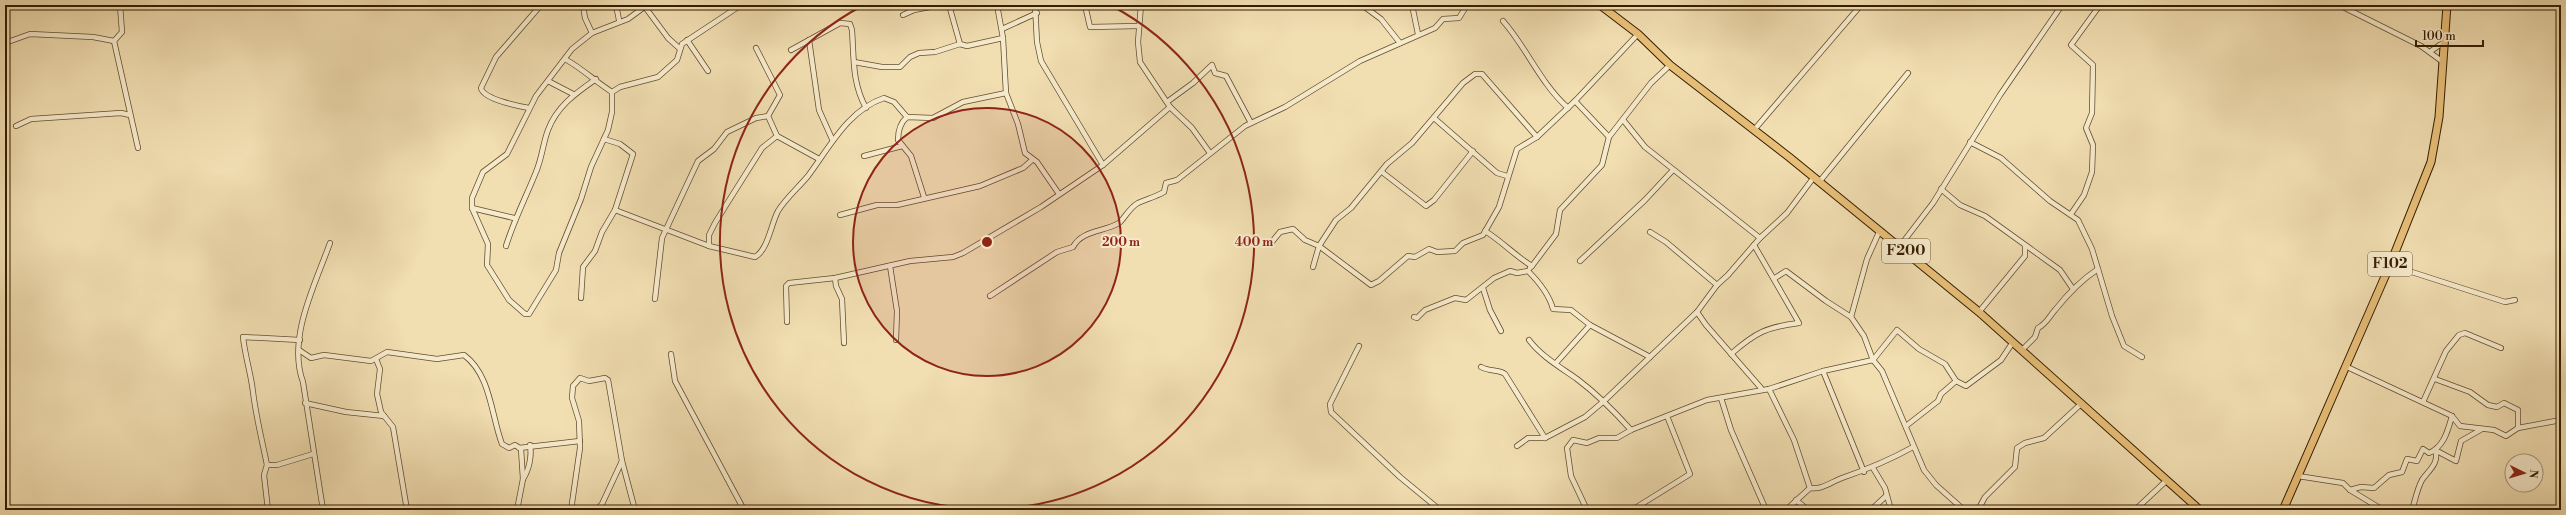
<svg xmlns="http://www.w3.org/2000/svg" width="2566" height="515" font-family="'Libre Bodoni',serif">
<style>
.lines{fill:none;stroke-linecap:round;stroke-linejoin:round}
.street-casing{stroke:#634d2c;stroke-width:6}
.primary-casing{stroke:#341d00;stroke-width:9}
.street{stroke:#f6eacc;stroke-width:4.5}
.primary{stroke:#e8bf78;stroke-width:7}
.ring{fill:none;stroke:#8f2418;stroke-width:2}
.labels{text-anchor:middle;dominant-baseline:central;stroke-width:4;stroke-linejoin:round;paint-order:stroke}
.shield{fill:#f6eacc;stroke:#6e5a3d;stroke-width:1}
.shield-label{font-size:14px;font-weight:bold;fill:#341d00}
.centre{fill:#8f2418;stroke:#f6eacc;stroke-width:2}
.ring-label{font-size:12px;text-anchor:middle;font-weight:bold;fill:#8f2418;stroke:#f6eacc;stroke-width:4;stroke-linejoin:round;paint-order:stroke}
</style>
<rect width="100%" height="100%" fill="#f1deb1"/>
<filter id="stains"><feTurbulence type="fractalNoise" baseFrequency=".005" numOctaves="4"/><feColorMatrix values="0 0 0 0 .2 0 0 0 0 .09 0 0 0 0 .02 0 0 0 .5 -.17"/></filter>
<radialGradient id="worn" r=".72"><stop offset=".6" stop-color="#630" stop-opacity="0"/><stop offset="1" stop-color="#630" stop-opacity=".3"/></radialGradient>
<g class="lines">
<g class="street-casing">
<g id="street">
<path d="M120 5 122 32 114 41 138 148"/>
<path d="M583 5 585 18 592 33"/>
<path d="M616 5 619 20"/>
<path d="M647 5 628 19 592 33 572 49 536 96 507 154 483 172 472 198V208L488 244 487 265 509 300 525 314H529L556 270 559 253 581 199 591 167 608 130 612 112V92L620 87 658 77 677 60 682 44 741 5"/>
<path d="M949 5 960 44 967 46 1003 38"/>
<path d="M997 5 1003 38 1006 93 1018 124 1025 153 1037 162 1059 194"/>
<path d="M1035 5 1037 42 1041 61 1103 165"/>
<path d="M1085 5 1090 27 1139 26"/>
<path d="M1141 5 1138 42 1140 62 1170 107 1192 128 1210 153"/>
<path d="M1362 5 1381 19 1400 43"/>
<path d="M1412 5 1418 34"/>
<path d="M2339 5 2421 46 2443 62"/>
<path d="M645 7 668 38 679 48"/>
<path d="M903 15 914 10 940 5"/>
<path d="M1503 21C1527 48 1540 83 1568 108"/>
<path d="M1002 29 1037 13"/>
<path d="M687 40 708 71"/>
<path d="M809 40 819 110 832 139"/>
<path d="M5 43 30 34 93 37 114 41"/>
<path d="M756 48 780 95 768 116 777 136 819 159"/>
<path d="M791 50 840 23 850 24 852 30C854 58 852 83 866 108"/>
<path d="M2431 51 2444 42"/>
<path d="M565 59C583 69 596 82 612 92"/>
<path d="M854 62 882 67H900L910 57 919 53 935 52 960 44"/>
<path d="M548 81 573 94"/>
<path d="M1575 101 1609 137"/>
<path d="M1167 102 1193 83 1212 65 1215 73 1226 76 1251 123"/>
<path d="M529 108C518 106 483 99 481 88L496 57 541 5"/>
<path d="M1434 118 1497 173 1507 176"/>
<path d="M1624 121 1645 147 1760 238"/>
<path d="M16 126 31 119 121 113 130 115"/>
<path d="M1754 130 1861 5"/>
<path d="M604 139 620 144 633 154 615 210 709 246 755 257C768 250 771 224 778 211 786 198 798 188 808 176 829 148 848 110 884 98L894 102 907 117"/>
<path d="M1970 142 2001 158 2050 201 2078 220 2092 249 2112 316 2124 346 2142 357"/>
<path d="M864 156 902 146"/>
<path d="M1382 172 1426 206 1434 200 1473 151"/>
<path d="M1820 181 1908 73"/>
<path d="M1941 189 1960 205 1985 216 2060 270 2073 289"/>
<path d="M924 197 911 156 898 140C898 130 900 123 907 117L933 118 963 102 1006 93"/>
<path d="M472 208 514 218"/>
<path d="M2071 214 2084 195 2092 172 2093 145 2086 128 2092 113 2093 65 2071 45 2100 5"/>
<path d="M840 215 877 205H897L980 186 1023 168 1032 160"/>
<path d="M1485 231C1503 242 1515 256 1532 266L1530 268"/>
<path d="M1650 232 1666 242 1717 285"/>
<path d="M1271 243 1280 232 1293 229 1305 240 1319 246 1371 285 1379 281 1408 256 1415 257 1429 249 1437 252 1455 251 1463 243 1483 235 1499 207 1517 149 1537 137 1575 101 1638 34"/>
<path d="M506 246C514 220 526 197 536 172 542 158 543 143 548 130 557 106 576 93 596 79"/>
<path d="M709 246V235L715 223 728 202 762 148 777 136"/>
<path d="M1900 246 1933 203 2000 95 2062 5"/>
<path d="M1580 261 1645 200 1673 170"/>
<path d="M2390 265 2505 302 2515 300"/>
<path d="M890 266 897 311 896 340"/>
<path d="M1532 266 1556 234 1560 210 1602 165 1609 137 1651 83 1670 65"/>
<path d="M1313 267 1319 246 1336 220 1351 208 1387 164 1412 143 1463 83 1475 74H1482L1537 137"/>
<path d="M835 278 836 286 842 299 844 343"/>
<path d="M1775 278 1786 271 1826 301 1851 317 1864 336 1873 360 1882 371 1924 470 1936 485 1964 510"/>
<path d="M1483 288 1490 310 1501 331"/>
<path d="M990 296 1057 252 1073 247C1082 230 1104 232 1119 223 1124 219 1129 208 1138 203 1147 199 1155 197 1164 192L1166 183 1177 180 1245 126 1285 107 1360 61 1435 28 1443 19 1459 18 1467 5"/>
<path d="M581 298 583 267 595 251 602 232 615 210"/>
<path d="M655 299 662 238 698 161 714 149 727 132 756 118 768 116"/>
<path d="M1697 312 1706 325 1761 388"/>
<path d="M1979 312 2025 256V246"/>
<path d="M1414 317 1417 318 1425 310 1455 298 1466 300 1494 278 1510 271 1517 273 1528 271C1539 282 1549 294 1553 309L1571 310 1590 325 1650 357"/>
<path d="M1851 317 1867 259 1880 230"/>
<path d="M787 322 786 286 789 283 835 278 910 261 953 257 963 253 1041 207 1103 165 1170 107"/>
<path d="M1529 340C1541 356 1560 367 1577 379 1597 394 1614 411 1631 430"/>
<path d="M1359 346 1330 404 1331 412 1400 477 1440 510"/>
<path d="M299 350 311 358 324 355 371 361 387 352 437 359 464 355C491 375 491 415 502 444L509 448 515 445 521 449 523 479 517 510"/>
<path d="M2022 350 2035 337 2038 328C2047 323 2048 318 2055 310 2067 295 2081 280 2098 269"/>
<path d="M671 354 675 381 744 510"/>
<path d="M1731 354C1756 332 1767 327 1799 323L1754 245"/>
<path d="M376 359 380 369 377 394 381 412 393 427 407 510"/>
<path d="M1556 363 1590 325"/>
<path d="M2345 366 2452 416 2460 426 2494 430 2506 436 2518 428 2561 420"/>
<path d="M1481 367C1490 372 1499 369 1505 374L1545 438"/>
<path d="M1823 371 1864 472"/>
<path d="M2435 379 2470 392 2488 405 2497 407 2504 403 2518 410V428"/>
<path d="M1769 389 1794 440 1810 488"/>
<path d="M1721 398 1731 430 1766 510"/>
<path d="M2423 402 2446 351 2459 335 2465 333 2501 348"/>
<path d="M305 403 346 412 384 416"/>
<path d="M2560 419 2561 392"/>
<path d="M1906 426 1938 401 1941 394 1956 381 1966 386 2001 360 2013 342"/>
<path d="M1517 446 1528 438H1545L1585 417 1604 401 1697 312 1717 285 1728 275 1760 238 1787 213 1814 177"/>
<path d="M519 448 580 441"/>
<path d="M2435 450 2456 461 2461 441 2482 429"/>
<path d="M622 461 635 510"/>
<path d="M267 465C262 440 256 417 253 392 251 374 245 356 243 337L300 340"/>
<path d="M1873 468 1885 488 1891 510"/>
<path d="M2298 476 2343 483 2350 490 2383 510"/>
<path d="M523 479C529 470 532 456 530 445"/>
<path d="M2560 480 2561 479"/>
<path d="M2350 490 2361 487 2374 488 2389 475 2402 472 2407 459 2417 461 2423 449 2429 453C2444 447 2448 430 2452 416"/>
<path d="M1796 500 1808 510"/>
<path d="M268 510 264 475 267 465H277L313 454"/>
<path d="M323 510 303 382C287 338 315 285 330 243"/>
<path d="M571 510 580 448 579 421 572 398 573 386 580 378 589 381 605 378 608 380 622 461 602 504 596 510"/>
<path d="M1587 510 1571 476 1567 448 1573 440 1587 443 1599 438H1617L1631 430 1707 400 1769 389 1823 371 1873 360 1897 330 1919 349 1945 364 1956 381"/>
<path d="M1632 510 1690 474 1667 416"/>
<path d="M1786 510 1810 488C1822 490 1831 482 1842 478 1868 469 1890 460 1913 447"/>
<path d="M1871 510 1886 496"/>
<path d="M1978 510 1985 497 2015 467 2017 448 2025 443 2044 438 2082 403"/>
<path d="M2135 510 2166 481"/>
<path d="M2412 510C2415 501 2417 489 2422 480 2428 471 2440 463 2435 450"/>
</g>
</g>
<g class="primary-casing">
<g id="primary">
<path d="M1600 5 1638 34 1670 65 1789 157 1979 312 2200 510"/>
<path d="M2283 510 2390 265 2431 162 2439 117 2447 5"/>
</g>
</g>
<use href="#street" class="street"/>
<use href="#primary" class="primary"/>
</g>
<circle cx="987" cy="242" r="134" fill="#8f2418" fill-opacity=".12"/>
<g class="ring">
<circle cx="987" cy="242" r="134"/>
<path d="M1110 5A267 267 0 1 1 864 5"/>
</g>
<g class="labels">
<g class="shield">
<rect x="1882" y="239" width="48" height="24" rx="3"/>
<rect x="2368" y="252" width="44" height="24" rx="3"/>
</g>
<g class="shield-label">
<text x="1906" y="251">F200</text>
<text x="2390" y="264">F102</text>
</g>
</g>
<circle cx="987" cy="242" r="6" class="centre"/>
<g class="ring-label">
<text x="1121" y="246">200 m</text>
<text x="1254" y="246">400 m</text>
</g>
<rect width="2566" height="515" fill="none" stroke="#f1deb1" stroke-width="20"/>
<rect x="6" y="6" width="2554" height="503" fill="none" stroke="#341d00" stroke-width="2"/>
<rect x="10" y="10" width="2546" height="495" fill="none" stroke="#341d00"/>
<g transform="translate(2524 473) rotate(95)"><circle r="19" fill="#f6eacc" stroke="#a8987a"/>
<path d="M0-3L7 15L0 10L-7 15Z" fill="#8f2418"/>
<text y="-6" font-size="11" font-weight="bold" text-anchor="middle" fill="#341d00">N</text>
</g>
<path d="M2416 40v6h67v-6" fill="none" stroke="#341d00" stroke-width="2"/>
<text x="2422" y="40" font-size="12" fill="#341d00" stroke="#f6eacc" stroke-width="3" paint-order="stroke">100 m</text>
<rect width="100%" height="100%" filter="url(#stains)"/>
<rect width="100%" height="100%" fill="url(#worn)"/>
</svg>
